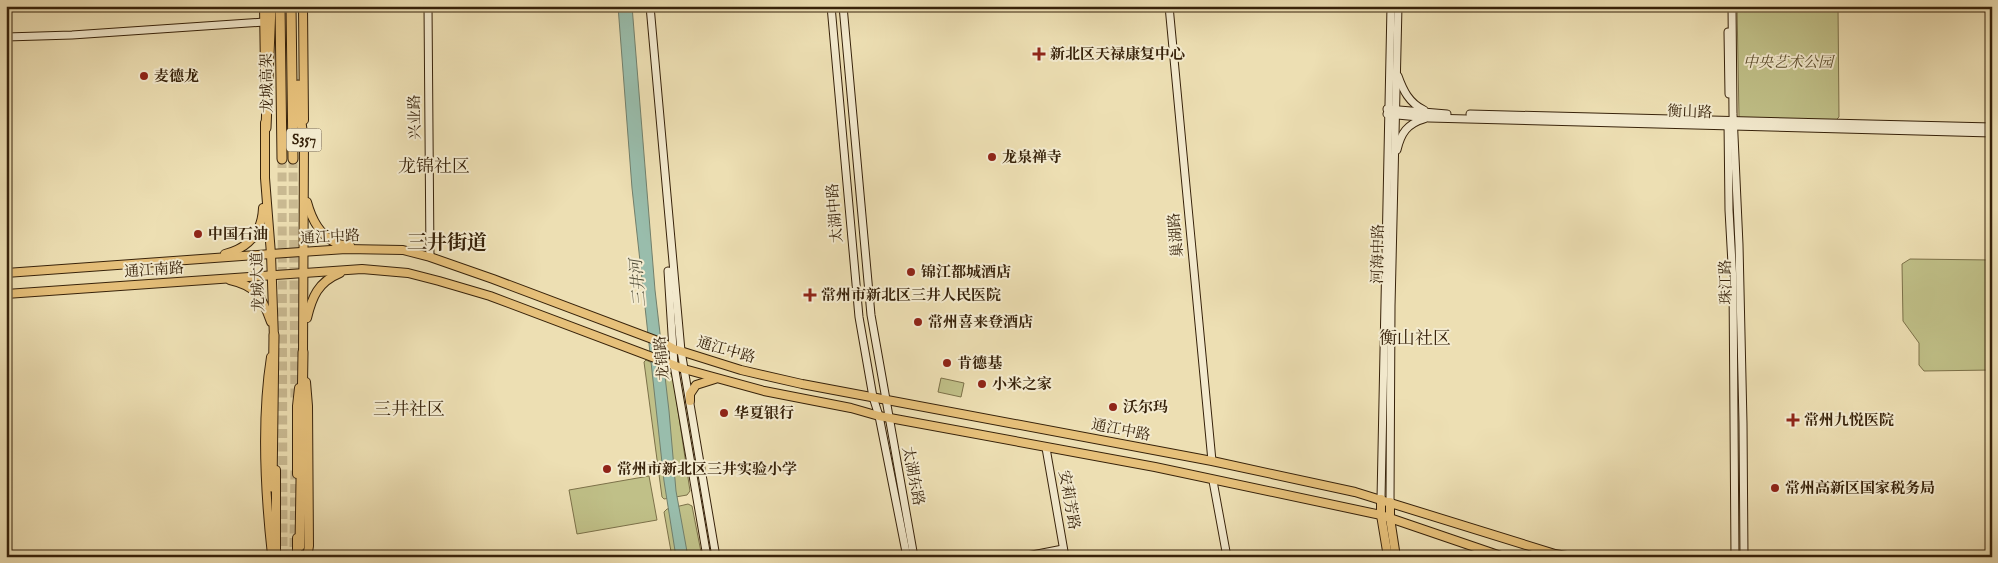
<svg xmlns="http://www.w3.org/2000/svg" width="1998" height="563" font-family="'IM FELL English','Noto Serif SC',serif">
<style>
.green{fill:#c0c088;stroke:#7c7149}
.water{fill:#99bdac;stroke:#727f6b}
.lines{fill:none;stroke-linecap:round;stroke-linejoin:round}
.highway-tunnel{stroke:#c9b991;stroke-width:9;stroke-dasharray:9 4.5;stroke-linecap:butt}
.secondary-casing{stroke:#37220a;stroke-width:9}
.primary-casing{stroke:#37220a;stroke-width:10}
.highway-casing{stroke:#37220a;stroke-width:11}
.secondary{stroke:#f3eace;stroke-width:7}
.primary{stroke:#e6c07a;stroke-width:8}
.highway{stroke:#e6c07a;stroke-width:9}
.poi-dot{fill:#8f2418;stroke:#f3eace;stroke-width:2}
.labels{text-anchor:middle;dominant-baseline:central;stroke-width:4;stroke-linejoin:round;paint-order:stroke}
.shield{fill:#f3eace;stroke:#6f5e45;stroke-width:1}
.shield-label{font-size:14px;font-weight:bold;fill:#37220a}
.poi-label{font-size:15px;font-weight:bold;fill:#37220a;stroke:#f3eace;text-anchor:start}
.park-label{font-size:15px;font-style:italic;fill:#594a2a;stroke:#f3eace}
.street-label{font-size:15px;fill:#37220a;stroke:#f3eace}
.water-label{font-size:16px;font-style:italic;fill:#54503b;stroke:#f3eace}
.quarter-label{font-size:18px;fill:#37220a;stroke:#f3eace}
.district-label{font-size:20px;font-weight:bold;fill:#37220a;stroke:#f3eace}
</style>
<rect width="100%" height="100%" fill="#eddfb3"/>
<filter id="stains"><feTurbulence type="fractalNoise" baseFrequency=".004" numOctaves="4"/><feColorMatrix values="0 0 0 0 .2 0 0 0 0 .09 0 0 0 0 .02 0 0 0 .5 -.17"/></filter>
<radialGradient id="worn" r=".72"><stop offset=".6" stop-color="#630" stop-opacity="0"/><stop offset="1" stop-color="#630" stop-opacity=".3"/></radialGradient>
<g class="green">
<path d="M1737 6H1838L1839 117 1835 121 1745 120 1739 117Z"/>
<path d="M1910 259 1992 260V370L1924 371 1919 365V343L1903 321 1902 264Z"/>
<path d="M646 360 669 371 673 377 690 491 687 495 664 499 662 497 644 362Z"/>
<path d="M941 378 964 383 961 397 938 392Z"/>
<path d="M649 476 657 520 577 534 569 490Z"/>
<path d="M688 504 692 506 702 557H672L664 512 667 509Z"/>
</g>
<path class="water" d="M618 6H632L655 290 669 411 676 491 688 557H676L664 481 632 188Z"/>
<g class="lines">
<g class="highway-tunnel">
<path d="M282 159 283 557"/>
<path d="M293 159 295 399"/>
<path d="M272 487 273 509"/>
<path d="M294 547 295 467"/>
</g>
<g class="secondary-casing">
<g id="secondary">
<path d="M428 6 430 257"/>
<path d="M650 6 681 351 716 557"/>
<path d="M831 6 859 317 873 397 879 416 907 557"/>
<path d="M843 6 871 315 914 557"/>
<path d="M1169 6 1212 461"/>
<path d="M1732 6 1733 114 1739 245 1743 423 1744 557"/>
<path d="M1728 32 1729 94"/>
<path d="M6 37 72 35 264 22"/>
<path d="M1398 76C1403 90 1409 103 1424 110"/>
<path d="M1387 109 1447 114"/>
<path d="M1387 114 1429 118 1992 133"/>
<path d="M1470 114 1992 127"/>
<path d="M1728 122 1729 210 1733 282 1735 557"/>
<path d="M1397 150C1401 133 1407 124 1424 119"/>
<path d="M668 271 674 365 707 557"/>
<path d="M1046 448 1065 557"/>
<path d="M1213 481 1227 557"/>
<path d="M1381 499 1391 6"/>
<path d="M1390 502 1391 306 1398 6"/>
<path d="M1022 557 1063 549"/>
</g>
</g>
<g class="primary-casing">
<g id="primary">
<path d="M264 6 265 72"/>
<path d="M303 6 304 120"/>
<path d="M265 123V178L271 254 274 339"/>
<path d="M307 202C311 217 319 234 334 242 338 245 345 245 350 246"/>
<path d="M225 254C249 248 262 232 263 208"/>
<path d="M6 273 271 254 346 249 403 250 430 257 493 279 663 343 674 349 741 370 802 384 1212 461 1355 492 1555 554 1572 557"/>
<path d="M230 280C257 286 262 297 271 322"/>
<path d="M6 294 362 269 408 273 439 281 490 296 684 369 764 391 851 408 879 416 1155 467 1381 515 1504 557"/>
<path d="M307 318C312 297 318 282 340 273"/>
<path d="M271 357C261 420 265 492 272 555"/>
<path d="M303 358 304 139"/>
<path d="M306 382 308 406 309 546 307 557"/>
<path d="M690 401V394L696 385 715 379"/>
<path d="M297 474V406L299 388"/>
<path d="M1381 499V515L1388 557"/>
<path d="M1390 502V518L1396 557"/>
<path d="M276 557V470"/>
<path d="M297 557V538"/>
</g>
</g>
<g class="highway-casing">
<g id="highway">
<path d="M280 6 282 159"/>
<path d="M291 6 293 159"/>
<path d="M298 85 299 108 304 144"/>
<path d="M266 128 271 6"/>
<path d="M272 487 274 335"/>
<path d="M300 546 303 352"/>
</g>
</g>
<use href="#secondary" class="secondary"/>
<use href="#primary" class="primary"/>
<use href="#highway" class="highway"/>
</g>
<g class="poi-dot">
<path d="M1036.5 46.5h5v5h5v5h-5v5h-5v-5h-5v-5h5z"/>
<circle cx="144" cy="76" r="5"/>
<circle cx="992" cy="157" r="5"/>
<circle cx="198" cy="234" r="5"/>
<circle cx="911" cy="272" r="5"/>
<path d="M807.5 287.5h5v5h5v5h-5v5h-5v-5h-5v-5h5z"/>
<circle cx="918" cy="322" r="5"/>
<circle cx="947" cy="363" r="5"/>
<circle cx="982" cy="384" r="5"/>
<circle cx="1113" cy="407" r="5"/>
<circle cx="724" cy="413" r="5"/>
<path d="M1790.5 412.5h5v5h5v5h-5v5h-5v-5h-5v-5h5z"/>
<circle cx="607" cy="469" r="5"/>
<circle cx="1775" cy="488" r="5"/>
</g>
<g class="labels">
<rect class="shield" x="286.5" y="128.5" width="35" height="23" rx="4"/>
<g class="shield-label">
<text x="304" y="140">S357</text>
</g>
<g class="poi-label">
<text x="1050" y="54">新北区天禄康复中心</text>
<text x="154" y="76">麦德龙</text>
<text x="1002" y="157">龙泉禅寺</text>
<text x="208" y="234">中国石油</text>
<text x="921" y="272">锦江都城酒店</text>
<text x="821" y="295">常州市新北区三井人民医院</text>
<text x="928" y="322">常州喜来登酒店</text>
<text x="957" y="363">肯德基</text>
<text x="992" y="384">小米之家</text>
<text x="1123" y="407">沃尔玛</text>
<text x="734" y="413">华夏银行</text>
<text x="1804" y="420">常州九悦医院</text>
<text x="617" y="469">常州市新北区三井实验小学</text>
<text x="1785" y="488">常州高新区国家税务局</text>
</g>
<g class="park-label">
<text x="1788" y="62">中央艺术公园</text>
</g>
<g class="street-label">
<text transform="translate(267 83) rotate(-91)">龙城高架</text>
<text transform="translate(1690 112) rotate(2)">衡山路</text>
<text transform="translate(415 117) rotate(-91)">兴业路</text>
<text transform="translate(835 213) rotate(-95)">太湖中路</text>
<text transform="translate(1176 235) rotate(-95)">巢湖路</text>
<text transform="translate(330 237) rotate(-3)">通江中路</text>
<text transform="translate(1378 254) rotate(-89)">河海中路</text>
<text transform="translate(154 270) rotate(-4)">通江南路</text>
<text transform="translate(258 282) rotate(-92)">龙城大道</text>
<text transform="translate(1726 282) rotate(-91)">珠江路</text>
<text transform="translate(726 350) rotate(16)">通江中路</text>
<text transform="translate(662 358) rotate(-95)">龙锦路</text>
<text transform="translate(1121 430) rotate(11)">通江中路</text>
<text transform="translate(913 476) rotate(79)">太湖东路</text>
<text transform="translate(1069 500) rotate(80)">安莉芳路</text>
</g>
<g class="water-label">
<text transform="translate(639 283) rotate(-95)">三井河</text>
</g>
<g class="quarter-label">
<text x="434" y="167">龙锦社区</text>
<text x="1415" y="339">衡山社区</text>
<text x="409" y="410">三井社区</text>
</g>
<g class="district-label">
<text x="447" y="243">三井街道</text>
</g>
</g>
<rect width="1998" height="563" fill="none" stroke="#eddfb3" stroke-width="25"/>
<rect x="8" y="8" width="1983" height="548" fill="none" stroke="#37220a" stroke-width="2.5"/>
<rect x="12" y="12" width="1973" height="538" fill="none" stroke="#37220a"/>
<rect width="100%" height="100%" filter="url(#stains)"/>
<rect width="100%" height="100%" fill="url(#worn)"/>
</svg>
